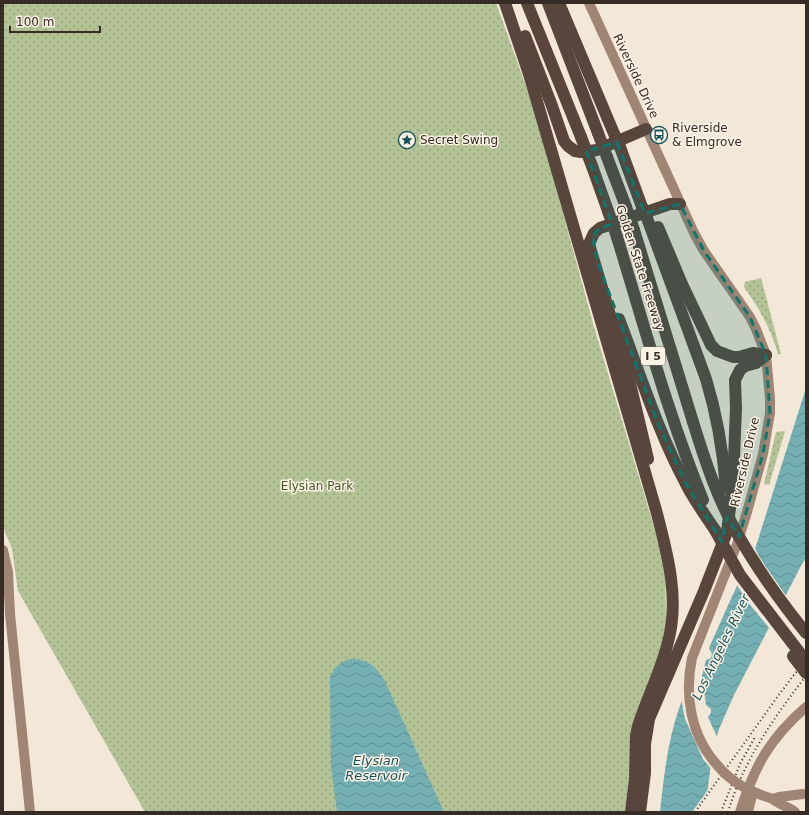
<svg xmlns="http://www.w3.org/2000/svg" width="809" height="815" font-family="'DejaVu Sans',sans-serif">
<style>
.park{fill:url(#park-dots)}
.water{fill:url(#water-waves)}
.pier{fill:#f3e7d7}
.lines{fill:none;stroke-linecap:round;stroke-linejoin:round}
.secondary{stroke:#a08574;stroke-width:10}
.highway{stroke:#58453c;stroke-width:12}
.rail{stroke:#362b25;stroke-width:2;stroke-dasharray:1 3;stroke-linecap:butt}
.secondary-bridge{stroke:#a08574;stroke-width:10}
.highway-bridge{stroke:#58453c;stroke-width:12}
.marked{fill:#0f766e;fill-opacity:0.2;stroke:#0f766e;stroke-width:3;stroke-dasharray:8 5;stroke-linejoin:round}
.labels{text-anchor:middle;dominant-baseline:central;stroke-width:3;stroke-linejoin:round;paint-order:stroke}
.shield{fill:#fbf1e4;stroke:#71665e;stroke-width:1}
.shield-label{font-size:11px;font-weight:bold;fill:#362b25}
.street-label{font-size:12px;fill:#362b25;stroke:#fbf1e4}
.poi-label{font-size:12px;fill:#362b25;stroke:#fbf1e4;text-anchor:start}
.park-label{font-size:12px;fill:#445727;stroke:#fbf1e4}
.water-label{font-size:13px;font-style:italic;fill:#17555b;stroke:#fbf1e4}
</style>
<defs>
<pattern id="park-dots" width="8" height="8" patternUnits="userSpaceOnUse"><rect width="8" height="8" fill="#b3c396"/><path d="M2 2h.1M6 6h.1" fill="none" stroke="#929f7a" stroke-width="1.8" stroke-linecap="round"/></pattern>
<pattern id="water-waves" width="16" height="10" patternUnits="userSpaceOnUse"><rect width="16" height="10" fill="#74afb3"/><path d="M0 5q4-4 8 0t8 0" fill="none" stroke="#608f91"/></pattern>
</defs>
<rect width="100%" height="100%" fill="#f3e7d7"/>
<g class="park">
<path d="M3 3H496L536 114 594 327 665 564 666 623 662 644 634 724 627 812H145L18 591 12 549 3 527Z"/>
<path d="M761 278 781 354H778C771 329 759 308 744 287L745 282Z"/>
<path d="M785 431 769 485 764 484 776 432Z"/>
</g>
<g class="water">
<path d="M806 388V558L802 564 734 695 719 729 712 754 705 812H660C664 775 668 738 681 703L756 546Z"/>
<path d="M350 659C367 658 375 666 384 679L444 812H337L331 766 330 677C334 667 340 662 350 659Z"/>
</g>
<g class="pier">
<path d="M754 546 760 558 787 597 770 629 747 601 737 585 709 648 712 654 711 658 706 660 702 676 706 705 711 709V713L708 717 718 739 713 755 712 770 703 759 685 719 681 698Z"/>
<path d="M710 787 708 808 704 812H692Z"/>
</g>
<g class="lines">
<g class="secondary">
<path d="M589 3 694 233 704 251 750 317 756 329 766 355 770 399V413L763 454 747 512 737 544 692 658C684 696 691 737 718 766"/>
<path d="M3 550 8 572 10 614 30 812"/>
<path d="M740 812C754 767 770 738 806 707"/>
<path d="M748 812 752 795"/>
<path d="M795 812C788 806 779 805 773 799L779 797 803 794"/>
</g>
<g class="highway">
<path d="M505 3 529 74 656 510C667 552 680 598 668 642 661 671 647 698 638 726L636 736 635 779 631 812"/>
<path d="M527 3 581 137"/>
<path d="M548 3 598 133"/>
<path d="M559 3 615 136"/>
<path d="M525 36 552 106 564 141 568 146 575 151 581 152 597 150 646 129"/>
<path d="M620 147 642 207"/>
<path d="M607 157 626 207"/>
<path d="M592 166 608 211"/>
<path d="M647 218 706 379C717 415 723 451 726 488"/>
<path d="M658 227 682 284 711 345 717 351 733 357H739L753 353 766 355"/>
<path d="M634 230 693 422"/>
<path d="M617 237C644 325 668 415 703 500"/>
<path d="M619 319C640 374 658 432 686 484 694 500 705 515 715 530"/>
<path d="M648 459 628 375 589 244 594 233 600 228 670 204H680"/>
<path d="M640 812 645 773V744L649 719 704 591 727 532 731 500 734 459 736 408 735 380 740 370 745 366 756 363 766 355"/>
</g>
<g class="rail">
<path d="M695 812 778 696 806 659"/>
<path d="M721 812 740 764 755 737"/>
<path d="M728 812C743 762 774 717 806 676"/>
</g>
<path class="secondary-bridge" d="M718 766C733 784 751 792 773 799"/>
<g class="highway-bridge">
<path d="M598 133 607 157"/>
<path d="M615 136 620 147"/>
<path d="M581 137 592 166"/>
<path d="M626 207 634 230"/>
<path d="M642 207 647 218"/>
<path d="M608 211 617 237"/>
<path d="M693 422C705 461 718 500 738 535 758 570 781 602 806 633"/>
<path d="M715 530 740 575 806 661"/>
<path d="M793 656 806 673"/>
</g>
</g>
<path class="marked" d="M617 142 645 213 680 204 704 251 750 317 766 355 770 413 763 454 739 537 727 517 722 542 686 484 658 424 598 263 592 236 600 228 612 224 586 151Z"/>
<defs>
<g id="bus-ring" transform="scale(0.9)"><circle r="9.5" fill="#fbf1e4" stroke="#17555b" stroke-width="1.5"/><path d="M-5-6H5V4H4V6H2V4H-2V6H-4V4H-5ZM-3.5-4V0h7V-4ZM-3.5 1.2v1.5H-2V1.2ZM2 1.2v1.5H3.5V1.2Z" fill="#17555b"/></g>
<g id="sight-ring" transform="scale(0.9)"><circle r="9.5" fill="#fbf1e4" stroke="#17555b" stroke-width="1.5"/><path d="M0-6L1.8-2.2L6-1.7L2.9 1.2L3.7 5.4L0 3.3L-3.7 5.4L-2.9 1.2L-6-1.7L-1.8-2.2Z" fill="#17555b"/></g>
</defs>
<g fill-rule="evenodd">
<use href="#bus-ring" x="659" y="135"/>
<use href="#sight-ring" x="407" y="140"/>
</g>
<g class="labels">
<rect class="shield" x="641" y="347" width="24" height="18" rx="3"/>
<g class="shield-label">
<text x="653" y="356">I 5</text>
</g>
<g class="street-label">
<text transform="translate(636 76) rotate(65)">Riverside Drive</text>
<text transform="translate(640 268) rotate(72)">Golden State Freeway</text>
<text transform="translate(745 462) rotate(-77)">Riverside Drive</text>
</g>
<g class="poi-label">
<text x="672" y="128">Riverside<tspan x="672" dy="14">&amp; Elmgrove</tspan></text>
<text x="420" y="140">Secret Swing</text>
</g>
<g class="park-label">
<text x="317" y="486">Elysian Park</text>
</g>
<g class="water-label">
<text transform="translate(721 647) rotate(-64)">Los Angeles River</text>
<text x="376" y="760">Elysian<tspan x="376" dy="15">Reservoir</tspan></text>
</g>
</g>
<rect width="809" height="815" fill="none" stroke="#362b25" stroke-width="8"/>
<path d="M10 26v6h90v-6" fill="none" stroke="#362b25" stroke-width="2"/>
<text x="16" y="26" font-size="12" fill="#362b25" stroke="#fbf1e4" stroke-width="3" paint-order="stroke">100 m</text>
</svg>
